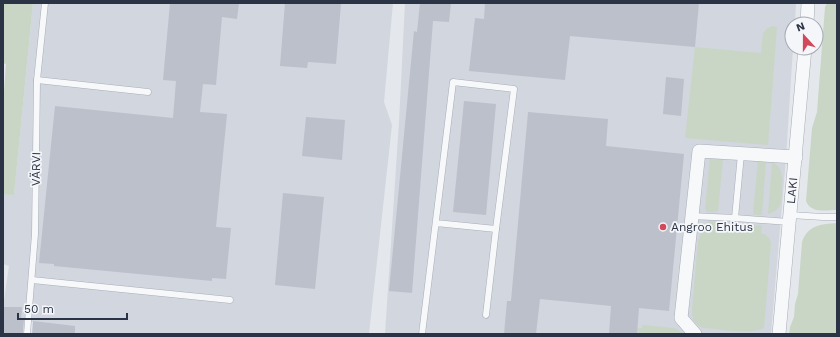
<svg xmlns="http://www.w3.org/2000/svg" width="840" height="337" font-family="'Work Sans',sans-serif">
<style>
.built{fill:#d2d6de}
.green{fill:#c9d6c5}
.building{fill:#bbc0ca}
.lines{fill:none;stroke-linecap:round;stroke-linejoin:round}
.service-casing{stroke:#a9aeb7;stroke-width:7}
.minor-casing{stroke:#a9aeb7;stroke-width:14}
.service{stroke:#f7f8fa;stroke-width:6}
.minor{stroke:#f7f8fa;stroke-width:13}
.poi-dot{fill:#d1495b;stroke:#f4f6f9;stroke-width:1.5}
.labels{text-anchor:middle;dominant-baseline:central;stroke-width:3.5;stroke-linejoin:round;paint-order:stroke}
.street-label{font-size:12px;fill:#2b3445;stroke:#f4f6f9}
.poi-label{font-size:12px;fill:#2b3445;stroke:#f4f6f9;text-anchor:start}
</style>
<rect width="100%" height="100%" fill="#e4e7ec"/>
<g class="built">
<path d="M33 3H393L384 102 392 125 369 334H34L35 322 21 320V307H3L9 266 3 264V194H14Z"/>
<path d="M405 3H796L795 24H792V48H793L786 158 771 334H385L399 122Z"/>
</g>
<g class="green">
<path d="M3 3H33L14 195 3 194V105L6 64 3 63Z"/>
<path d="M827 3H837V210C826 210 811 214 806 201L812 128 817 112 825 7Z"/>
<path d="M772 26 777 27 768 145 685 138 695 47 761 53 763 34 766 29Z"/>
<path d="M710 157 723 159 718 211 716 212H707L705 209Z"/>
<path d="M760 160 766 161 762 215H754L753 213 758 161Z"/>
<path d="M772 162C783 167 783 178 782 189 782 201 781 211 768 214Z"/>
<path d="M709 221 762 226 761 233C767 235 769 237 771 243L764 328C751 335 719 329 703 328 694 324 692 319 692 310L698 241 704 225Z"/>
<path d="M837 223V334H789L790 327 794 317 795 304 798 294 802 242C808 225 821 224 837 223Z"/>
<path d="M643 325 673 328 677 329 683 334H637L638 328H642Z"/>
</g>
<g class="building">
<path d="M170 3H239L237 19 222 17 216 85 203 84 200 112 227 114 216 227 231 228 226 279 212 278V281L54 266V264L39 263 55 106 173 118 176 81 163 80Z"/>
<path d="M285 3H337L336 4H341L336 64 308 62 307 68 280 66Z"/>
<path d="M420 3H451L449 22 433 21 412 293 389 291 414 31 417 32Z"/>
<path d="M485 3H699L695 47 570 36 565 80 469 71 475 18 484 19Z"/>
<path d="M666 77 684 79 681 116 663 114Z"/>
<path d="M464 101 496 104 486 215 453 212Z"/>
<path d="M528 112 608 119 606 146 684 154 669 311 639 308 637 334H609L611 306 540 299 536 334H504L507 301H511Z"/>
<path d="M306 117 345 120 342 160 302 156Z"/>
<path d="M283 193 324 197 315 289 275 285Z"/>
<path d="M3 307H22L21 320H24L23 334H3Z"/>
<path d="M33 321 75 326V334H32Z"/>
</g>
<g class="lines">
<g class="service-casing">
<g id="service">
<path d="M37 80 148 92"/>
<path d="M790 215 823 217H837"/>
<path d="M691 216 735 218 789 222"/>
<path d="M735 218 741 154"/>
<path d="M32 280 230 300"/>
<path d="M486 315 496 229"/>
<path d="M27 334 35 234 37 80 45 3"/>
<path d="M422 334 453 82 514 89 496 229 436 223"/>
</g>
</g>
<g class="minor-casing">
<g id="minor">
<path d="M807 24 808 3"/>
<path d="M695 334 681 318 699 151 796 157"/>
<path id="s1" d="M779 334 805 48"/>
</g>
</g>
<use href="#service" class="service"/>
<use href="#minor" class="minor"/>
</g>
<circle class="poi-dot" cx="663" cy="227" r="4"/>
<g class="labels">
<g class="street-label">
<text transform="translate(36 169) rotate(-89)">VÄRVI</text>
<text stroke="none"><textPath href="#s1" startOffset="144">LAKI</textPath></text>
</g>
<g class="poi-label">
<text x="671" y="227">Angroo Ehitus</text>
</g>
</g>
<rect width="840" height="337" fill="none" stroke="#2b3445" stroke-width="8"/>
<g transform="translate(804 36) rotate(339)"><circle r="19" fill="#f4f6f9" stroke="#a4a8b1"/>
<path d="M0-3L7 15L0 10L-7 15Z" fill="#d1495b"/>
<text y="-6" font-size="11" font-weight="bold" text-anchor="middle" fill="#2b3445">N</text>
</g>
<path d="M18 313v6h109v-6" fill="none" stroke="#2b3445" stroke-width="2"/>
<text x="24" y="313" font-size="12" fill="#2b3445" stroke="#f4f6f9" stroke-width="3" paint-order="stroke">50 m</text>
</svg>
